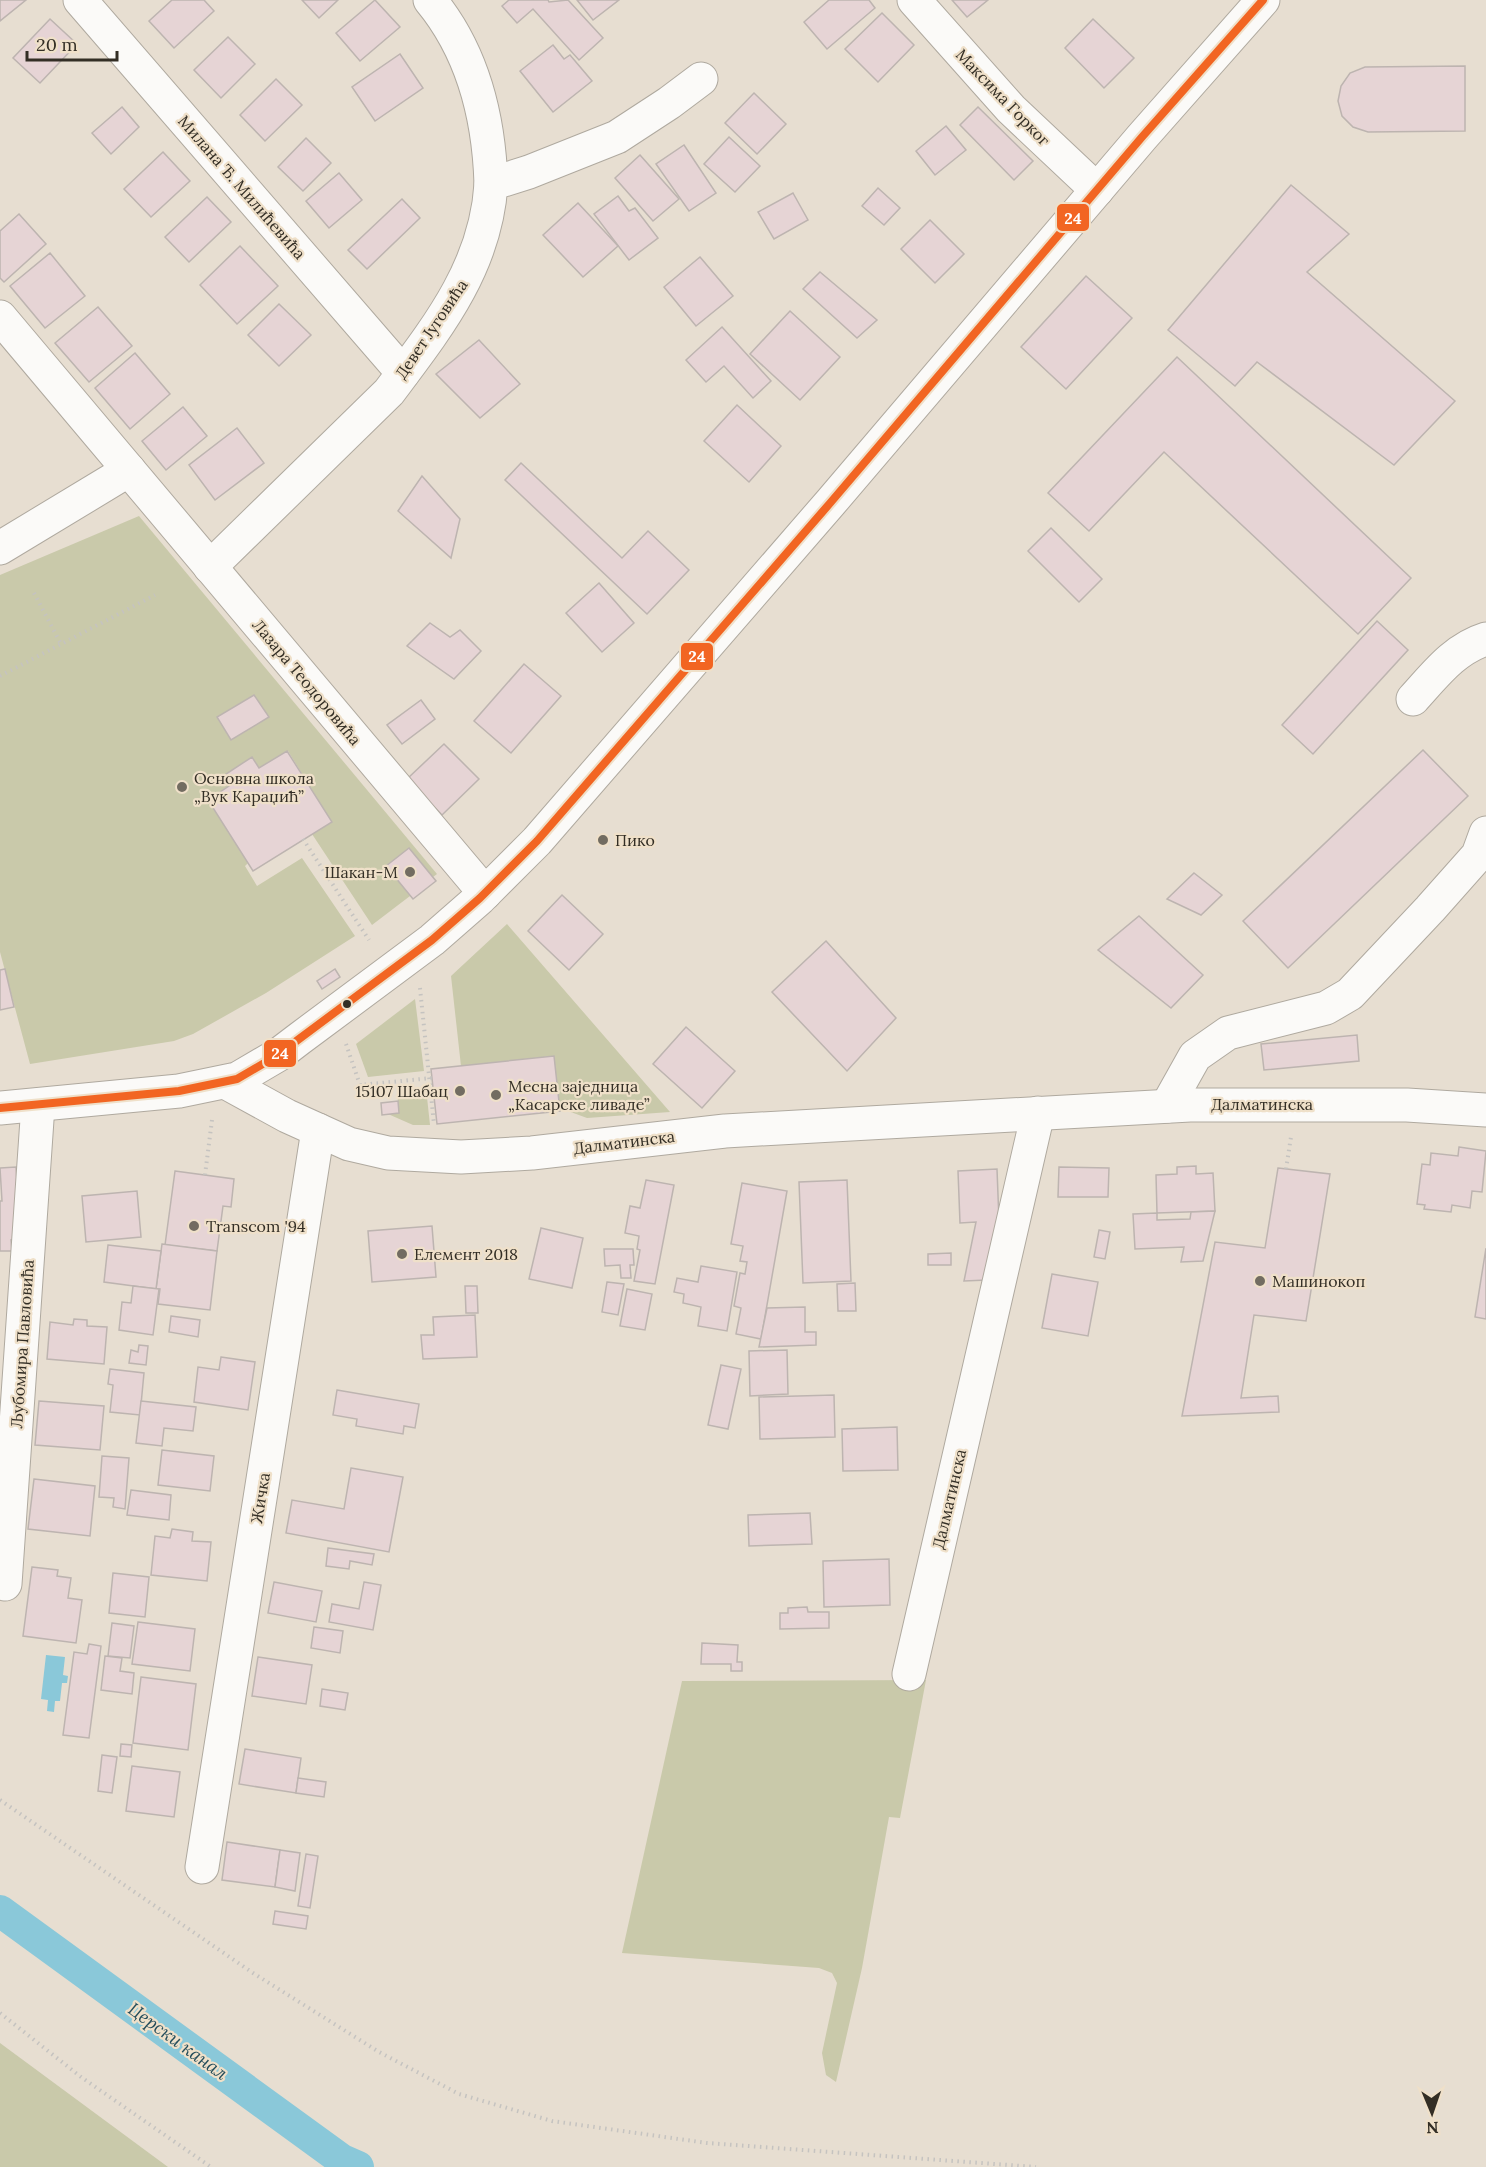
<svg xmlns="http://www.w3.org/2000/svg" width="1486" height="2167" font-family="Lora,serif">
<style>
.green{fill:#c9c9aa}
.water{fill:#8ac8d9}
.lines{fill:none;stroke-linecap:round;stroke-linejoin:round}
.canal{stroke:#8ac8d9;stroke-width:32}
.building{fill:#e6d4d5;stroke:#bdb4b0;stroke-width:1.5}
.minor-casing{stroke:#afa99f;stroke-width:35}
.path{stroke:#c5c3c0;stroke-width:4;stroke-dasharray:1.5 4.5;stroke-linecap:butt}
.minor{stroke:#fbfaf8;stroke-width:33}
.bus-1-casing{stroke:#efe0c9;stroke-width:12}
.bus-1{stroke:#f26522;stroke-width:8}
.poi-dot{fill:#726c61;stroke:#efe0c9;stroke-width:2}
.bus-dot{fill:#332e25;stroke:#efe0c9;stroke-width:2}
.labels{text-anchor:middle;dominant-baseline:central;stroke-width:4.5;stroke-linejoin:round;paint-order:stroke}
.street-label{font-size:16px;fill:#332e25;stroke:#efe0c9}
.poi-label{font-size:16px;fill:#332e25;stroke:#efe0c9;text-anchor:start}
.water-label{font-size:18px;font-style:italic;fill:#244d5b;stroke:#efe0c9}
.line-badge{stroke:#efe0c9;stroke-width:2}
.badge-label{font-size:16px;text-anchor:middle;font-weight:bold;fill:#fff}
</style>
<rect width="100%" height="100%" fill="#e7ded1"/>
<g class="green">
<path d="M139 516 437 874 433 877 409 849 387 866 410 896 372 925 312 834 331 821 288 751 259 768 252 757 226 774 232 784 248 863 245 866 257 886 302 858 355 936 266 993 193 1034 174 1041 30 1064 0 952V575Z"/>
<path d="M507 924 670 1112 587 1118 568 1111H560L553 1056 461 1066 451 976Z"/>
<path d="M415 999 424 1071 368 1077 356 1044Z"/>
<path d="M426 1088 430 1125H413L388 1114 399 1113 397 1091Z"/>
<path d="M926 1680 900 1818 889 1817 862 1968 836 2082 826 2075 822 2053 837 1983 832 1973 819 1968 622 1953 682 1681Z"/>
<path d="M0 2043 168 2167H0Z"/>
</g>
<path class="water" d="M46 1655 65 1657 63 1675 68 1676 67 1683H62L60 1701H55L54 1712 47 1711 48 1700 41 1699Z"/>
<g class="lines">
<path class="canal" d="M0 1911 342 2160 358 2167"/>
</g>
<g class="building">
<path d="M0 0H26L0 21Z"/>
<path d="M172 0H204L214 11 174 48 149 21Z"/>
<path d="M302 0H338L319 18Z"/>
<path d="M375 0 400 27 360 61 336 33Z"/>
<path d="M509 0H548L549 2 568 0 603 38 579 60 533 9 517 23 502 6Z"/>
<path d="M577 0H619L593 20Z"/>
<path d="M829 0H869L875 8 827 49 804 22Z"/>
<path d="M952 0H988L967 17Z"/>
<path d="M882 13 914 45 878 82 845 49Z"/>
<path d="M50 19 77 44 40 83 13 58Z"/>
<path d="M1093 19 1134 58 1104 88 1065 48Z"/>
<path d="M228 37 255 64 221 98 194 70Z"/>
<path d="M553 45 564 59 570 55 592 81 553 112 520 71Z"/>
<path d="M400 54 423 88 375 121 352 87Z"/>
<path d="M1465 66V131L1368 132 1353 127 1342 116 1338 101 1341 86 1350 73 1365 67Z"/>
<path d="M276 79 302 105 265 141 240 115Z"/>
<path d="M754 93 786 124 757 154 725 123Z"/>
<path d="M122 107 139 127 111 154 92 133Z"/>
<path d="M978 107 1033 161 1014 180 960 125Z"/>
<path d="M946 126 966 150 935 175 916 151Z"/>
<path d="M729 137 760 166 735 192 704 164Z"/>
<path d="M306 138 331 163 303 191 278 167Z"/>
<path d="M684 145 716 193 689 211 656 164Z"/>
<path d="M163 152 190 181 151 217 124 189Z"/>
<path d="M640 155 679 199 653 221 615 178Z"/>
<path d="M339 173 362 200 329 228 306 201Z"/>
<path d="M1291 185 1349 234 1307 272 1455 401 1394 465 1257 362 1235 386 1168 330Z"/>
<path d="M878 188 900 208 884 225 862 206Z"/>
<path d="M793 193 808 220 774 239 758 212Z"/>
<path d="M618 196 629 211 635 208 658 238 629 260 594 214Z"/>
<path d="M207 197 231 222 189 262 165 237Z"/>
<path d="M402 199 420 218 367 269 348 250Z"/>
<path d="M578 203 618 246 583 277 543 235Z"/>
<path d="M19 214 46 244 4 282 0 278V231Z"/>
<path d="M930 220 964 254 935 283 901 249Z"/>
<path d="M240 246 278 286 237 324 200 285Z"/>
<path d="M50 253 85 296 45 328 10 286Z"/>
<path d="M700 257 733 296 696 326 664 287Z"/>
<path d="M820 272 877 320 857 338 803 289Z"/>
<path d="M1086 276 1132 318 1066 389 1021 347Z"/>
<path d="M279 304 311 335 279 366 248 335Z"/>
<path d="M98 307 132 346 89 382 55 343Z"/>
<path d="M790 311 840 357 800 400 750 354Z"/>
<path d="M722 327 771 381 753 398 724 366 706 382 686 360Z"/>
<path d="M479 340 520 384 480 418 436 374Z"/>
<path d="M135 353 170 394 130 429 95 388Z"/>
<path d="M1177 357 1411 578 1358 634 1164 452 1089 531 1048 493Z"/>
<path d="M737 405 781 446 749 482 704 441Z"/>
<path d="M183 407 207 436 166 470 142 441Z"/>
<path d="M237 428 264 463 215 500 189 465Z"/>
<path d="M521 463 622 558 648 531 689 570 647 614 505 480Z"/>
<path d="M422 476 460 519 451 558 398 511Z"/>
<path d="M1051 528 1102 579 1079 602 1028 551Z"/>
<path d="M599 583 634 623 602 652 566 613Z"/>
<path d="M1377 621 1408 650 1313 754 1282 725Z"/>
<path d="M430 623 450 637 460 630 481 651 454 679 407 646Z"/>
<path d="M524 664 561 696 511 753 474 721Z"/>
<path d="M254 695 269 717 231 740 217 717Z"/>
<path d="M421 700 435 719 402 744 387 725Z"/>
<path d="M444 744 479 779 442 815 407 779Z"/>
<path d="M1423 750 1468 796 1288 968 1243 921Z"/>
<path d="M287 751 332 822 253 871 208 800 232 784 226 774 252 757 259 768Z"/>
<path d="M409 848 436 881 413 899 386 866Z"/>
<path d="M1194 873 1222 895 1201 915 1167 899Z"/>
<path d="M562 895 603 934 569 970 528 931Z"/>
<path d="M1139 916 1203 975 1171 1008 1098 950Z"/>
<path d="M826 941 896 1018 847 1071 772 992Z"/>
<path d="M5 969 14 1007 0 1010V970Z"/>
<path d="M335 969 340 977 322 989 317 981Z"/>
<path d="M686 1027 735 1071 702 1108 653 1064Z"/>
<path d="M1357 1035 1359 1061 1264 1070 1261 1044Z"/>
<path d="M554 1056 560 1111 437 1124 431 1069Z"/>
<path d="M398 1101 399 1113 382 1115 381 1103Z"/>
<path d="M1459 1147 1486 1151 1482 1192 1472 1191 1470 1208 1452 1205 1451 1212 1424 1209 1425 1205 1417 1204 1422 1164 1430 1165 1431 1153 1458 1156Z"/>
<path d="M1196 1166V1174L1213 1173 1215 1211 1157 1213 1156 1175 1177 1174V1167Z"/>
<path d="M16 1167 21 1239 11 1240 12 1251H0V1201H2L0 1168Z"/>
<path d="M1059 1167 1109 1168 1108 1197H1058Z"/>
<path d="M1278 1168 1330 1174 1306 1321 1254 1315 1241 1398 1278 1396 1279 1412 1182 1416 1215 1242 1265 1248Z"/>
<path d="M997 1169 999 1221 987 1280 964 1281 976 1222 960 1223 958 1171Z"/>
<path d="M175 1171 234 1179 231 1207 223 1206 217 1251 165 1245Z"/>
<path d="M646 1180 674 1185 655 1284 634 1281 640 1250 637 1249 639 1236 625 1233 630 1206 640 1208Z"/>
<path d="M847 1180 851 1281 803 1283 799 1182Z"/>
<path d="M742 1183 787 1191 761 1339 736 1334 741 1308 734 1306 740 1273 745 1274 747 1262 740 1261 743 1246 731 1244Z"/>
<path d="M137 1191 141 1237 86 1242 82 1196Z"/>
<path d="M1215 1211 1203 1261 1181 1262 1184 1247 1135 1249 1133 1214 1157 1213V1220L1190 1219 1191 1212Z"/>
<path d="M432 1226 436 1277 372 1282 368 1231Z"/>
<path d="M541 1228 583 1238 572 1288 529 1279Z"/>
<path d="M1099 1230 1110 1232 1105 1259 1094 1257Z"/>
<path d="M162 1244 217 1251 210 1310 158 1304 160 1289H156Z"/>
<path d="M108 1245 161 1251 156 1289 104 1282Z"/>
<path d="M1486 1248V1319L1475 1317Z"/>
<path d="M604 1249H633L634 1265H630L631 1278H621L620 1265 605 1266Z"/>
<path d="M951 1253V1265H928V1254Z"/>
<path d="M701 1266 737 1272 727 1331 698 1326 701 1307 683 1303 684 1294 674 1292 677 1278 698 1282Z"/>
<path d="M1052 1274 1098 1282 1088 1336 1042 1328Z"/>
<path d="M607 1282 624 1284 618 1315 602 1312Z"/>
<path d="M855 1283 856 1311H838L837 1284Z"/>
<path d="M133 1286 159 1289 153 1335 119 1330 122 1302 131 1303Z"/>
<path d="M465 1286H477L478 1313H466Z"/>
<path d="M627 1289 652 1294 645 1330 620 1326Z"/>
<path d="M805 1307V1332H816V1345L759 1347 767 1308Z"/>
<path d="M475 1315 477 1357 423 1359 421 1335H434L433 1317Z"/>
<path d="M171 1316 200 1320 198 1337 169 1332Z"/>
<path d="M74 1319 87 1320V1326L107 1327 104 1364 47 1359 50 1322 73 1325Z"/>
<path d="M139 1345 148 1346 146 1365 129 1363 131 1350 138 1352Z"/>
<path d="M787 1350 788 1394 750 1396 749 1351Z"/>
<path d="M221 1357 255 1362 248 1410 194 1402 198 1367 219 1370Z"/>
<path d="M721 1365 741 1369 728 1429 708 1425Z"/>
<path d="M110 1369 144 1373 140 1415 110 1412 113 1385 108 1384Z"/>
<path d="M337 1390 419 1404 415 1428 404 1426 403 1434 356 1426 357 1419 333 1415Z"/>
<path d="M834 1395 835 1437 760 1439 759 1397Z"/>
<path d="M39 1401 104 1406 100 1450 35 1445Z"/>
<path d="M141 1401 196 1407 193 1431 164 1428 162 1446 136 1443Z"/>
<path d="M897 1427 898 1470 843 1471 842 1429Z"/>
<path d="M162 1450 214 1456 210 1491 158 1485Z"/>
<path d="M102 1456 129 1458 125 1509 113 1507 114 1498 99 1497Z"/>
<path d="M351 1468 403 1477 389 1552 286 1533 292 1500 344 1509Z"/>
<path d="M34 1479 95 1486 90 1536 28 1529Z"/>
<path d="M131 1490 171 1495 169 1520 127 1515Z"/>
<path d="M810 1513 812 1544 749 1546 748 1515Z"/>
<path d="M172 1529 193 1532 192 1541 211 1542 207 1581 151 1575 155 1536 170 1538Z"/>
<path d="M328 1548 374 1554 372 1565 350 1561 349 1569 326 1566Z"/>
<path d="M889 1559 890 1605 824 1607 823 1561Z"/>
<path d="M32 1567 58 1570 57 1576 71 1578 68 1598 82 1600 76 1643 23 1636Z"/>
<path d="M113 1573 149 1577 145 1617 109 1613Z"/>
<path d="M274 1582 322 1591 316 1622 268 1613Z"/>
<path d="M364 1582 381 1585 373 1630 329 1622 332 1604 359 1609Z"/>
<path d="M807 1607 808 1612H829V1628L780 1629V1613H788V1608Z"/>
<path d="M138 1622 195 1629 190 1671 132 1664Z"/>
<path d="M112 1623 134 1626 130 1658 108 1656Z"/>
<path d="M314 1627 343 1631 340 1653 311 1648Z"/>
<path d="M702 1643 738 1645 737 1662H742V1671H731V1664H701Z"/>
<path d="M89 1644 101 1646 89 1738 63 1735 74 1652 87 1654Z"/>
<path d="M105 1656 122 1658 120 1671 134 1673 132 1694 101 1690Z"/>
<path d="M258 1657 312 1665 306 1704 252 1696Z"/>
<path d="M141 1677 196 1684 188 1750 133 1743Z"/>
<path d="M322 1689 348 1693 345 1710 320 1706Z"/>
<path d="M121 1744 132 1745 131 1757 120 1756Z"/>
<path d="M245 1749 301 1758 296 1793 239 1784Z"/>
<path d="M102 1755 117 1757 112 1793 98 1791Z"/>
<path d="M132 1766 180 1772 174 1817 126 1811Z"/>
<path d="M298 1778 326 1782 324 1797 296 1793Z"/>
<path d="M227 1842 280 1850 275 1887 222 1880Z"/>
<path d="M280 1850 300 1853 295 1891 275 1887Z"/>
<path d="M306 1854 318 1856 310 1908 298 1906Z"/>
<path d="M275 1911 308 1916 306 1929 273 1924Z"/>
</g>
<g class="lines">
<g class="minor-casing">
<g id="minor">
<path d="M80 0 403 373"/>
<path d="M430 0C473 52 489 118 491 184"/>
<path d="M914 0 1011 109 1097 190"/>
<path d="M0 317 485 893"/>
<path d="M0 548 129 470"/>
<path d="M210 567 389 392C437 328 486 267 491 184L529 172 617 137 669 103 701 79"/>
<path d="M1413 699C1435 675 1454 649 1486 639"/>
<path d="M225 1082 287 1116 349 1144 388 1153 461 1157 532 1153 725 1131 1190 1105H1407L1486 1110"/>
<path d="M1167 1106 1195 1056 1228 1033 1326 1008 1350 994 1430 909 1478 855 1486 833"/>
<path d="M0 1108 179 1091 237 1079 278 1055 299 1039 432 940 480 898 537 841 831 502 1142 137 1263 0"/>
<path d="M5 1584 38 1105"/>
<path d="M909 1674 1038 1113"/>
<path d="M202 1867 318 1130"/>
</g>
</g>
<g class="path">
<path d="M34 593 61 644"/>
<path d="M0 676 155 595"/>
<path d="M303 839 369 940"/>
<path d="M420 988 434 1124"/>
<path d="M346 1044 360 1085 432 1078"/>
<path d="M1286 1169 1291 1137"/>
<path d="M205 1175 212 1120"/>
<path d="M0 1800 253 1973 379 2052 459 2094 552 2121 707 2143 1036 2167"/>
<path d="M0 2013 81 2077 211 2167"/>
</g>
<use href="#minor" class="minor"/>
<g class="bus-1-casing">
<path id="bus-1" d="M0 1108 179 1091 237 1079 278 1055 299 1039 432 940 480 898 537 841 831 502 1142 137 1263 0"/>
</g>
<use href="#bus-1" class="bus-1"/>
</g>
<g class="poi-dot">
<circle cx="182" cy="787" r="6"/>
<circle cx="603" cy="840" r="6"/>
<circle cx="410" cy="872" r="6"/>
<circle cx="460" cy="1091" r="6"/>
<circle cx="496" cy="1095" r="6"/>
<circle cx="194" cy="1226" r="6"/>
<circle cx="402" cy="1254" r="6"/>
<circle cx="1260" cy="1281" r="6"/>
</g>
<circle class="bus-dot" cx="347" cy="1004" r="5"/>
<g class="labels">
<g class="street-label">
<text transform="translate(1003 97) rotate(46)">Максима Горког</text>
<text transform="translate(242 187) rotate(49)">Милана Ђ. Милићевића</text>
<text transform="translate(431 329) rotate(-56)">Девет Југовића</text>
<text transform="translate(307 682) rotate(50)">Лазара Теодоровића</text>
<text x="1262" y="1104">Далматинска</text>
<text transform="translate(624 1142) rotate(-7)">Далматинска</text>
<text transform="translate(22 1344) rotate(-86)">Љубомира Павловића</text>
<text transform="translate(260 1498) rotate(-81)">Жичка</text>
<text transform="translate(949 1499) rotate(-77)">Далматинска</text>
</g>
<g class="poi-label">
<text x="194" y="778">Основна школа<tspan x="194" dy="18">„Вук Караџић”</tspan></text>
<text x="615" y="840">Пико</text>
<text x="398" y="872" text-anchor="end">Шакан-М</text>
<text x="508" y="1086">Месна заједница<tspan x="508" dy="18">„Касарске ливаде”</tspan></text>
<text x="448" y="1091" text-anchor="end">15107 Шабац</text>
<text x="206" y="1226">Transcom '94</text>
<text x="414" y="1254">Елемент 2018</text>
<text x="1272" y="1281">Машинокоп</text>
</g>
<g class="water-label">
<text transform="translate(178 2041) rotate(36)">Церски канал</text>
</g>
</g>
<g class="line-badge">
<rect x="1056" y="203" width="34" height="29" rx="6" fill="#f26522"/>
<rect x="680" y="642" width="34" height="29" rx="6" fill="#f26522"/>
<rect x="263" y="1039" width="34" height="29" rx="6" fill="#f26522"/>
</g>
<g class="badge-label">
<text x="1073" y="224">24</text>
<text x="697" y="662">24</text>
<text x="280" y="1059">24</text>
</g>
<g transform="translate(1432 2113) rotate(178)" stroke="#efe0c9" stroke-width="4.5" paint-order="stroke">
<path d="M0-4.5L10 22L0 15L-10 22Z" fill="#332e25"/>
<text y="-9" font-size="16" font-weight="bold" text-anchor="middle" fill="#332e25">N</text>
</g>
<path d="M27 51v9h90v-9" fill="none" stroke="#332e25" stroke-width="3"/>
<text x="36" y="51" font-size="18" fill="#332e25" stroke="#efe0c9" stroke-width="4.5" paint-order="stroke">20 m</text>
</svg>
